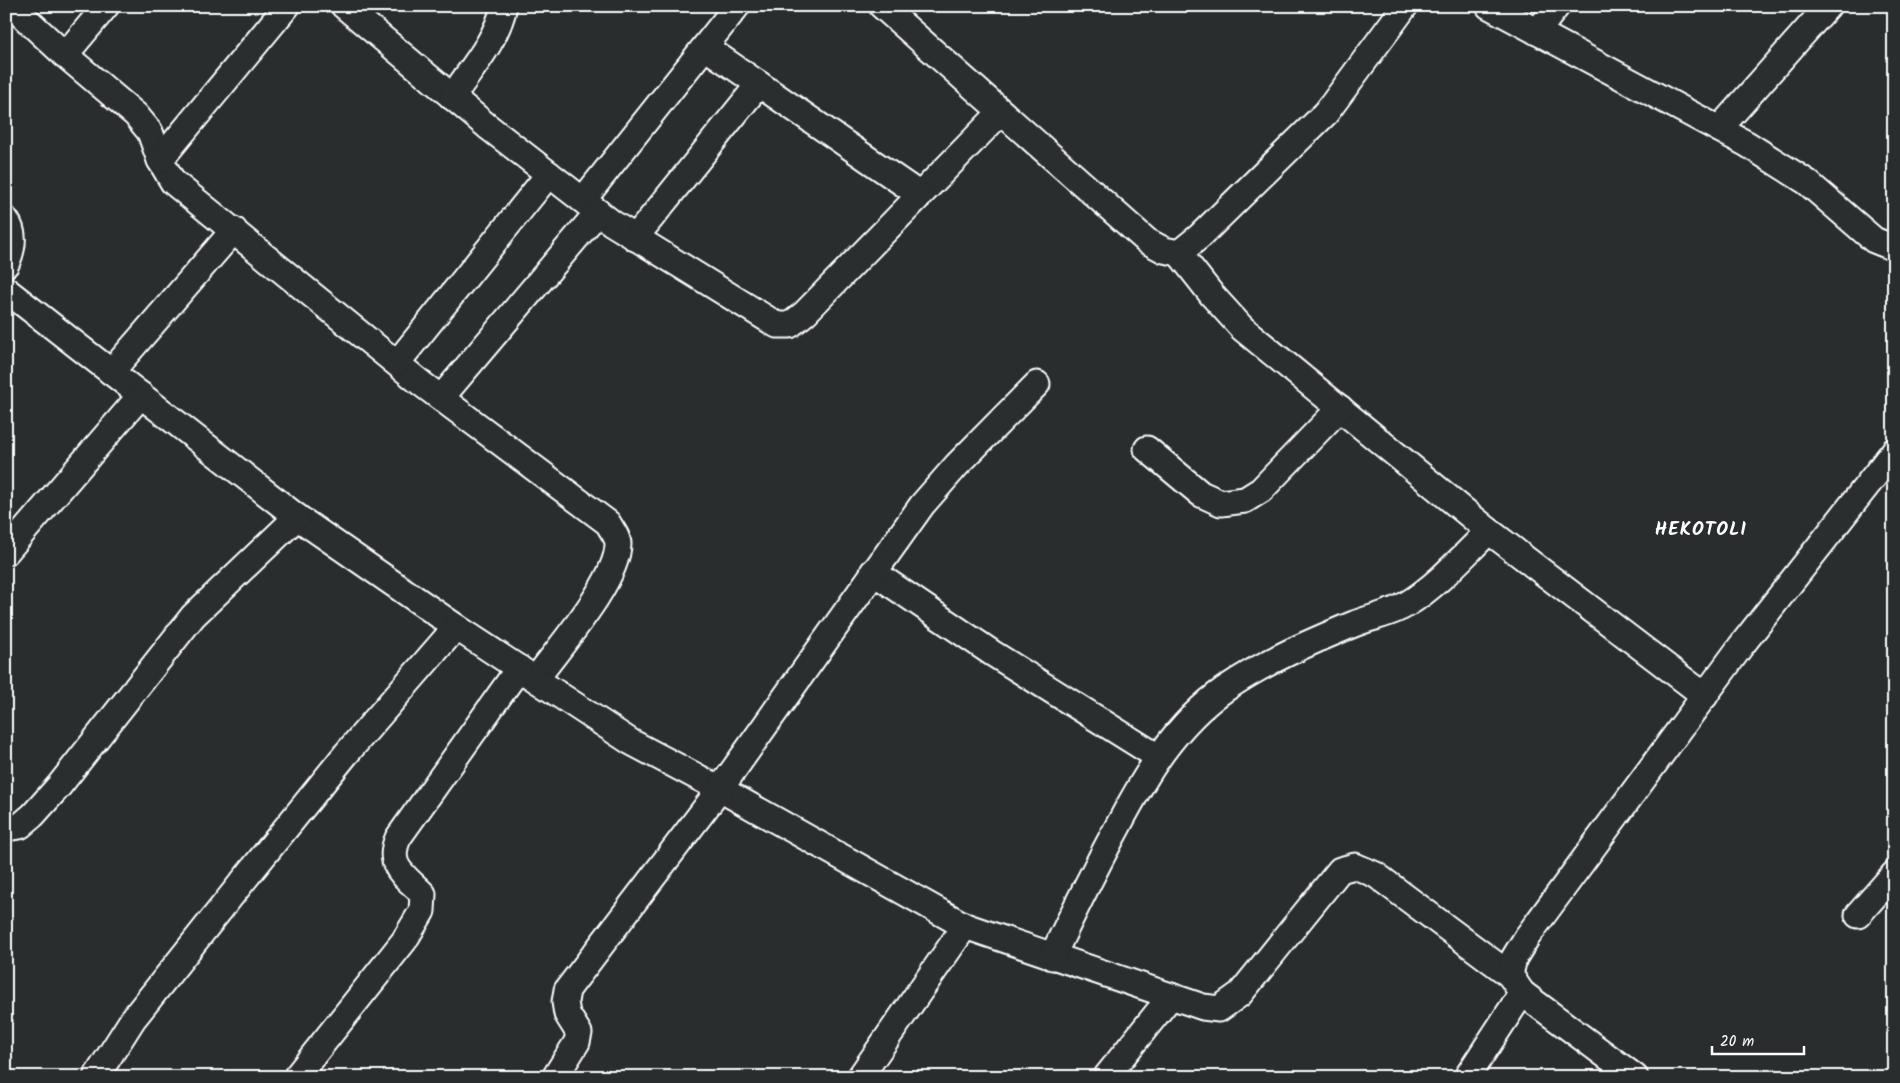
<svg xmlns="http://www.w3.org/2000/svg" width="1900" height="1083" font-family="Kalam,sans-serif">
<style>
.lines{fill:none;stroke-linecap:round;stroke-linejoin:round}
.street-casing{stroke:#fff;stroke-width:29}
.street{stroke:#2a2d2e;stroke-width:25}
.labels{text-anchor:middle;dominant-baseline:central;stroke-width:4;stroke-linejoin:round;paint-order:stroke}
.district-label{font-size:19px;font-weight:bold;letter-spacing:1px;fill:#fff;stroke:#2a2d2e}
</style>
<rect width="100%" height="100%" fill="#2a2d2e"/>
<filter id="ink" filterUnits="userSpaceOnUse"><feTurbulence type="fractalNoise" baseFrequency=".02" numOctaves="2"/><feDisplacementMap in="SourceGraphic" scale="10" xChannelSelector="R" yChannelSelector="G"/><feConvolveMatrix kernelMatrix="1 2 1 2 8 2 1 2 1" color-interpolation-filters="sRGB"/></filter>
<g filter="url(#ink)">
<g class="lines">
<g class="street-casing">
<g id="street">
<path d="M12 6 65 55 136 115 150 132 160 160 173 182 422 384 608 523C611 529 618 537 618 544 618 581 558 648 536 679"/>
<path d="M344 6 487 126 612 223 777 325H790L805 313 1001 112"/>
<path d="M882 6 1147 241 1164 250 1179 253 1200 236 1326 113 1405 6"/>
<path d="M1489 6 1747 144 1807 182 1874 240 1894 248"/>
<path d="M1537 32 1557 6"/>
<path d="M705 47 920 195"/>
<path d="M65 55 106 6"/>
<path d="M452 97C471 69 497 40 504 6"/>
<path d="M1719 129 1828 6"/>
<path d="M160 160 287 6"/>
<path d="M583 200 737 6"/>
<path d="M6 220C16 234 13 249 6 264"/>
<path d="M635 238 759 84"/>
<path d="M1179 253 1212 295 1242 328 1489 531 1705 696"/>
<path d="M6 290 297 517 456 627 631 742 720 789 965 926 1203 1007 1219 1009 1240 994 1340 870 1355 866 1376 875 1510 975"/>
<path d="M397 363 549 174"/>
<path d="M111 372 234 230"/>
<path d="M441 398 598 212"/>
<path d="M1147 449 1201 494 1221 503 1245 500 1261 490 1340 408"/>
<path d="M6 552 141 395"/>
<path d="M873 572 992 653 1158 757"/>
<path d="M6 828 20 826 33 815 59 786 193 616 297 517"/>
<path d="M1858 915 1894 874"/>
<path d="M1052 957C1073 913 1094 870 1117 828 1145 775 1175 724 1225 689 1264 662 1310 642 1354 624 1371 617 1392 614 1407 604 1438 585 1463 556 1489 531"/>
<path d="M96 1077 133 1019 243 881 346 754 456 627"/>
<path d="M296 1077 404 941 422 911 423 894C404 875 386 866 398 838L519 668"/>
<path d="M555 1077 577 1042 579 1033 567 1014 565 1002 567 990 720 789 922 505 957 465 1037 384"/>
<path d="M860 1077 965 926"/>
<path d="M1106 1077 1171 996"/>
<path d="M1467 1077 1522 993"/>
<path d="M1635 1077 1522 993 1510 975 1514 958 1527 937 1741 646 1894 451"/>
</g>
</g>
<use href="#street" class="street"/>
</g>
</g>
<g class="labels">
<g class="district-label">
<text x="1701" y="530">HEKOTOLI</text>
</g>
</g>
<rect width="1900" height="1083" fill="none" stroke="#2a2d2e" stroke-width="25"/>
<rect x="12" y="12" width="1875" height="1058" fill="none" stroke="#fff" stroke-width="2" filter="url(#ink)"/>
<path d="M1712 1046v8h92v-8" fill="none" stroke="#ffffff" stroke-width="2.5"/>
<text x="1720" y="1046" font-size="15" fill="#ffffff" stroke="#2a2d2e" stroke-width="4" paint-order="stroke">20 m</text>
</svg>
